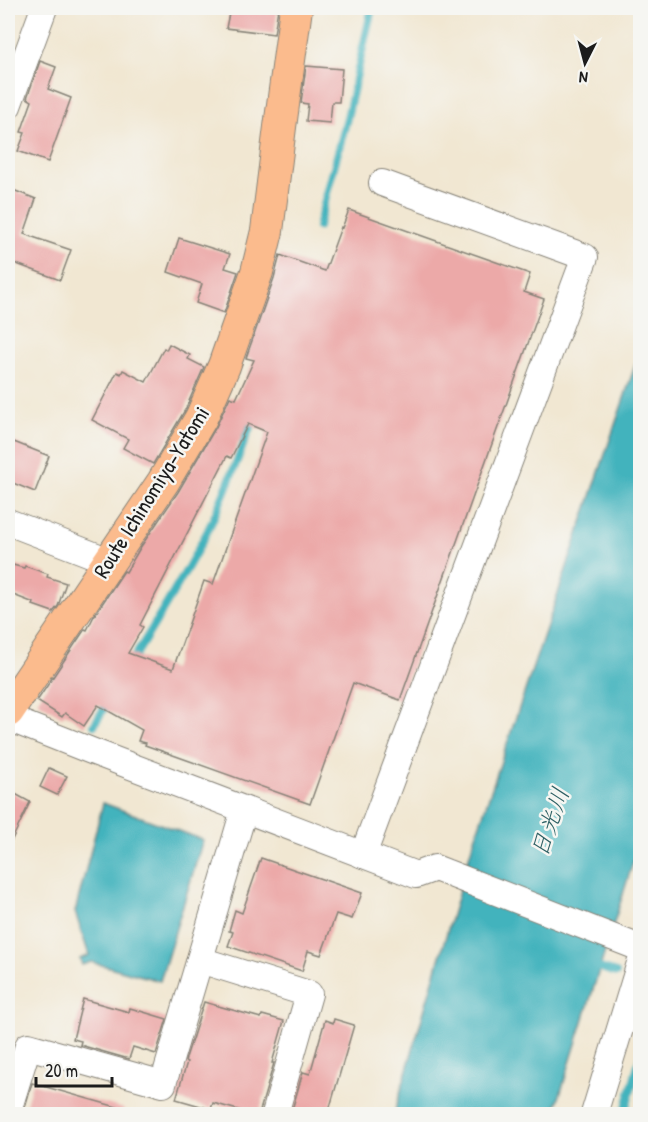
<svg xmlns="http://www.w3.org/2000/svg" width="648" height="1122" font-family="'Patrick Hand','Klee One',sans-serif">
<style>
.water{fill:#43b3bd;stroke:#30686c;stroke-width:1.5}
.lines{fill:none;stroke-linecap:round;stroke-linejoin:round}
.stream{stroke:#43b3bd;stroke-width:8}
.building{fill:#eca9a8;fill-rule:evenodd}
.minor-casing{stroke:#868277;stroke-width:28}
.major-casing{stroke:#868277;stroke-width:34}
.minor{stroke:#fff;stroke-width:26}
.major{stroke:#fbbb8d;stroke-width:32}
.labels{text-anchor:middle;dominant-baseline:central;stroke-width:5;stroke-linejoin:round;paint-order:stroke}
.street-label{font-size:22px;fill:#1c1c1c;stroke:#f6f6f2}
.water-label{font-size:24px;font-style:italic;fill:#2e6064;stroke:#f6f6f2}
</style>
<rect width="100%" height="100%" fill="#f6f6f2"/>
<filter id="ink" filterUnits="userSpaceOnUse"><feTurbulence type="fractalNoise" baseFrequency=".0167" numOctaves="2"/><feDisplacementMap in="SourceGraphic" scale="12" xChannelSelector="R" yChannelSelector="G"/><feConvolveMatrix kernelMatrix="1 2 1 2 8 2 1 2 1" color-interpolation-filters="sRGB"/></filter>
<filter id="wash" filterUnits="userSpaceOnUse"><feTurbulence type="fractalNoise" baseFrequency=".008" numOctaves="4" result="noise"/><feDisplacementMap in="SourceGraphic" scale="24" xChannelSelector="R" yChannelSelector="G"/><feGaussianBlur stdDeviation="1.35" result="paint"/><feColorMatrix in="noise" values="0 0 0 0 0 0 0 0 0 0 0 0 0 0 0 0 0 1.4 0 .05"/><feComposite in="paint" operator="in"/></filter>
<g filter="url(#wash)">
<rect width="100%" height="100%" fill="#f1e7d2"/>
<g class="water">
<path d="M640 351V840L554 1114H394L471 850Z"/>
<path d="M103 803 203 840 160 981 91 962 82 965 80 959 89 955 75 912Z"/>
</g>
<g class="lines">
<g class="stream">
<path d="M318 227 346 122 372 8"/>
<path d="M131 663C157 620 184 577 207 532 225 495 239 455 254 417"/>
<path d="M94 725 108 702"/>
<path d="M591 965 616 973"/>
<path d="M624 1114 640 1058"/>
</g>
</g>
<g id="blocks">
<g class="building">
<path d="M230 8H278L274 34 226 28Z"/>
<path d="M40 61 56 67 48 89 71 98 48 162 18 151 25 133 21 132 32 101 27 98Z"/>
<path d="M306 66 342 69 339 102H332L330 123 306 121 308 104 301 103Z"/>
<path d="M8 188 36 199 24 234 71 250 60 280 14 263 10 272H8Z"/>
<path d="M349 210 530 274 524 292 544 299 400 700 353 683 310 804 145 745 146 743 138 741 142 730 98 705 84 726 65 713 62 717 37 701 85 629 87 630 94 616 124 571 126 572 140 548 178 492 216 427 230 397 236 399 254 360 246 358 274 278 280 255 325 271 341 227 342 228ZM248 424 267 432 213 584 204 581 173 669 128 653 143 627 140 625 227 456 231 458Z"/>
<path d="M179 238 230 254 225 268 238 272 224 313 196 303 202 284 168 272Z"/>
<path d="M169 344 190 355 188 359 204 367 185 410 153 464 123 448 128 439 92 420 117 372 121 374 123 370 146 382 164 348 166 350Z"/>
<path d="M14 442 49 456 35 492 8 481V458Z"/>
<path d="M13 565 24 568 25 566 48 574 47 577 66 583 58 606 53 612 33 605 34 603 8 593V566L12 568Z"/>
<path d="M49 768 67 776 57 795 40 787Z"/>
<path d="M8 790 30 802 8 848Z"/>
<path d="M261 858 362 893 352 919 336 914 321 955 308 951 302 971 228 946 233 932 229 931 235 910 242 913Z"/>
<path d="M83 999 129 1012 130 1008 167 1019 156 1054 133 1047 129 1059 80 1045 81 1041 73 1039Z"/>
<path d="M204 1002 261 1018 262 1015 284 1021 272 1063H274L259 1114H252L213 1103 211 1109 176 1099 187 1062 185 1061Z"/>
<path d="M334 1019 354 1025 328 1114H305L292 1110 303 1072 310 1074 325 1020 333 1023Z"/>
<path d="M32 1083 124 1109 123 1114H23Z"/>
</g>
</g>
</g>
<g filter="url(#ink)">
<use href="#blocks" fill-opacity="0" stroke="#868277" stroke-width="1.5"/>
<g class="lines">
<g class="minor-casing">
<g id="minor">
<path d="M8 106 44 8"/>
<path d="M8 522 109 561"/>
<path d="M8 718 94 752 416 875 435 868 640 948"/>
<path d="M363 855 585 257 382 183"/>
<path d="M200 960 309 994 275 1114"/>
<path d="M8 1111 28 1046 163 1084 244 810"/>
<path d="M594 1114 640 963"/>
</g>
</g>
<g class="major-casing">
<path id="major" d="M8 711 163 482 201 418 224 366 257 272 267 231 280 127 296 8"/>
</g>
<use href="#minor" class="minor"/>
<use href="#major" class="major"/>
</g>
</g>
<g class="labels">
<g class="street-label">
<text transform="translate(151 492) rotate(-58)">Route Ichinomiya-Yatomi</text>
</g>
<g class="water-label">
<text transform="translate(549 822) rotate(-71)">日光川</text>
</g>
</g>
<rect width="648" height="1122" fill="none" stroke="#f6f6f2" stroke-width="30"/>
<g transform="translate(585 63) rotate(186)" stroke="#f6f6f2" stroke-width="4.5" paint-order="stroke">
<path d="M0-4.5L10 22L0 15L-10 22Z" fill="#1c1c1c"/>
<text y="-9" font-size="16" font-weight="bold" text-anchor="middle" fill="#1c1c1c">N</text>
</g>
<path d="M36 1077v9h76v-9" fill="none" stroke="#1c1c1c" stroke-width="3"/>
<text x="45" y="1077" font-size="18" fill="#1c1c1c" stroke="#f6f6f2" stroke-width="4.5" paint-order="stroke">20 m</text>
</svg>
